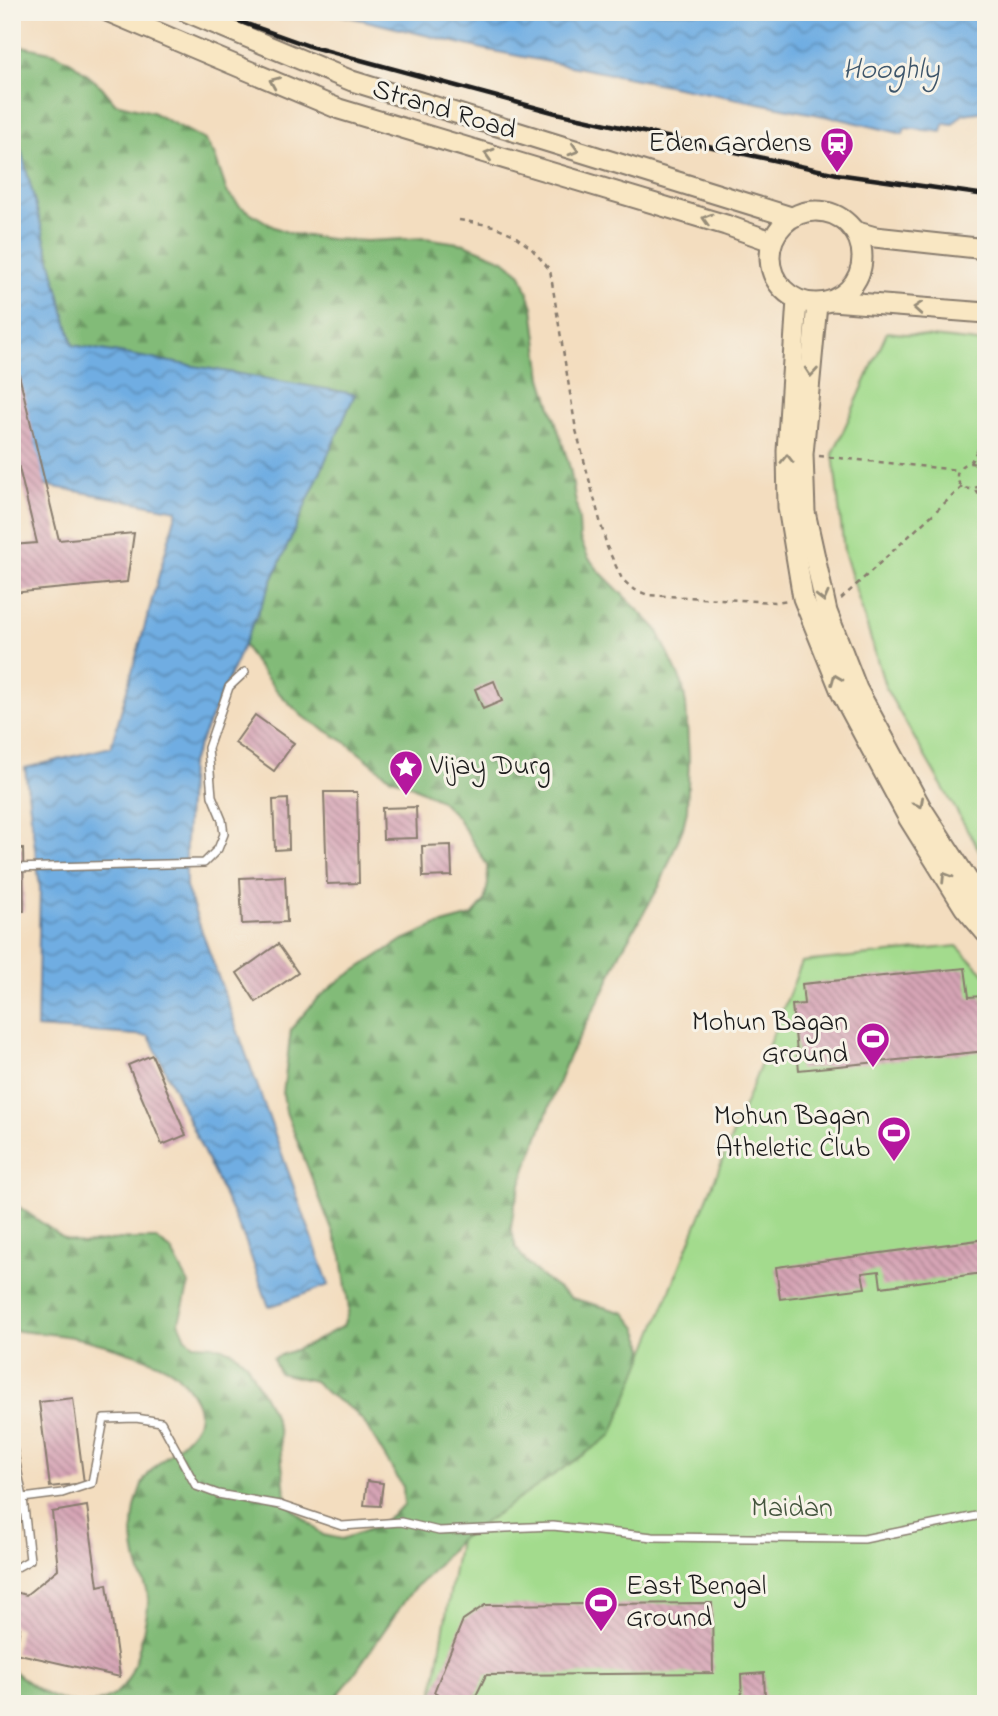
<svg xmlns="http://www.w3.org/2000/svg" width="998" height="1716" font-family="'Indie Flower',sans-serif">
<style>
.forest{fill:url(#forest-firs);stroke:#4f6c4a;stroke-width:2}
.park{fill:#a3db8d;stroke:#607c54;stroke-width:2}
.water{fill:url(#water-waves);stroke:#46647f;stroke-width:2}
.building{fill:url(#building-back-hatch)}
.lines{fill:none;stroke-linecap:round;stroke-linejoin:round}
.lane-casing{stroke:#887c6e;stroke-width:10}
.secondary-casing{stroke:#887c6e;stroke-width:23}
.path{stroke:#887c6e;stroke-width:2.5;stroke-dasharray:5 5;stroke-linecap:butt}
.lane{stroke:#fff;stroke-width:7}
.secondary{stroke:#f9e7c3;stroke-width:19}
.rail{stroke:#1c1c1c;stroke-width:4.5}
.oneway{stroke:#968c78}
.labels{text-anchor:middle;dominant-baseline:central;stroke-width:6;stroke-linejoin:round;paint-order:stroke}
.street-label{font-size:28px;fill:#1c1c1c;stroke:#f7f3e8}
.poi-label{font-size:28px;fill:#1c1c1c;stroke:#f7f3e8;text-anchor:end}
.park-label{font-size:28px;fill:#44553e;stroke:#f7f3e8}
.water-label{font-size:30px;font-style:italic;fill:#3e566b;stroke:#f7f3e8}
</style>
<defs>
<pattern id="forest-firs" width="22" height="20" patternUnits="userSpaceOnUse" patternTransform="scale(1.75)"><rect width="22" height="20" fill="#82bb78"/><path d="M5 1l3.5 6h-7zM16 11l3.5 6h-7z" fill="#6a9762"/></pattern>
<pattern id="water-waves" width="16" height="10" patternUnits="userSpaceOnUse" patternTransform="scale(1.75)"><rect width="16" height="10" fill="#70ade2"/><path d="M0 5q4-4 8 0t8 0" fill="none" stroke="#5b8cb6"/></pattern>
<pattern id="building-back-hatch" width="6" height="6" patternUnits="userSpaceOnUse" patternTransform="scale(1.75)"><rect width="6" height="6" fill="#d6a4b5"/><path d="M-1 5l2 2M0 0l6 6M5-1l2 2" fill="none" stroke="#ad8592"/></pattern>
</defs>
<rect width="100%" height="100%" fill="#f7f3e8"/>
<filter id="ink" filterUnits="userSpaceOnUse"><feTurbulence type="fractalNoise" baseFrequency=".0143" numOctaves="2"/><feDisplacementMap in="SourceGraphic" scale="14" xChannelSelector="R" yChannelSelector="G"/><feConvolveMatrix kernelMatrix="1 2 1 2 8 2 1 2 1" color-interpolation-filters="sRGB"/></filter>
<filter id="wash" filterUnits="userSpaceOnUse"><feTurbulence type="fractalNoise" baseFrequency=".00686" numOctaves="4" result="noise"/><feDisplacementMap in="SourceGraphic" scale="28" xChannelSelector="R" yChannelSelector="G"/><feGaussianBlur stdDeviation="1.57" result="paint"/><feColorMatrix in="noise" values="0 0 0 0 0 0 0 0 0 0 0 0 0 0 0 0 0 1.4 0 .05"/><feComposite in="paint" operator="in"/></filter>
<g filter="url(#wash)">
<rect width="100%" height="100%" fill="#f3ddbf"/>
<g class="forest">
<path d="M12 44 55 53 73 63 102 87 115 103 152 112 205 140 215 156 227 192 240 206 274 227 292 234 330 239 367 241 425 238 465 244 504 260 521 274 533 307 542 378 570 468 579 520 580 539 588 557 599 571 657 629 682 683 686 704 689 760 687 810 683 828 659 887 620 953 605 989 568 1058 526 1168 514 1207 511 1227 516 1248 528 1264 541 1276 571 1298 625 1313 637 1328 644 1346 639 1421 459 1540 427 1577 413 1589 347 1684 330 1704H86C129 1700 134 1668 143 1632 146 1618 150 1604 147 1590 145 1583 141 1577 139 1570 131 1542 130 1515 141 1487 153 1454 215 1436 195 1399 191 1391 183 1381 176 1374 160 1359 88 1339 65 1336 48 1333 30 1333 12 1330V1202L65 1239 82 1244 120 1239H156L171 1250 189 1284 179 1322 186 1338 194 1344 213 1345 232 1351 246 1363 273 1413 279 1432 285 1494 294 1510 323 1535 342 1539 376 1527 404 1505 403 1487 366 1425 354 1411 328 1394 314 1381 279 1373 273 1358 308 1345 343 1326 349 1310 342 1256 286 1112 283 1094 291 1029 316 1000 339 981 401 941 435 926 472 916 484 902 488 884 487 865 457 817 440 800 407 783 389 777 348 744 302 716 277 691 255 663 226 617 216 526 133 475 12 223Z"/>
<path d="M12 1670C35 1688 49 1700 79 1704H12Z"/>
</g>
<g class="park">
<path d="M887 332 986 343V862L886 689 844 551 833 454Z"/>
<path d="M957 946 986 975V1704H431L459 1540 612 1435 802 962Z"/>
</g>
<g class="water">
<path d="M329 12H986V111L963 114 953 124 944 123 942 132 905 128 903 134 845 120 483 49Z"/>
<path d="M19 142 73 345 355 394 190 765 186 841V887L329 1285 269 1307 245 1240 149 1036 37 1028 40 888 25 768 111 747 177 510 43 485 12 353V144Z"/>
</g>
<g id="blocks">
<g class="building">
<path d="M12 346 59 540 134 533 127 582 12 593V545L37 543 12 439Z"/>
<path d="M494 681 502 701 483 709 475 689Z"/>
<path d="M255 715 294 743 274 771 235 743Z"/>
<path d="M324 792H357L359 883 327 884Z"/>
<path d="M288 799 289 849 275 850 273 800Z"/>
<path d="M416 807 417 838 383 839 382 808Z"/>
<path d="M451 845 452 876 423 877 422 846Z"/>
<path d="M12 848H23L24 911H12Z"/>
<path d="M285 876 287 922 242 924 240 878Z"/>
<path d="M278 944 298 973 256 1002 237 973Z"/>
<path d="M965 968 969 997 982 996 986 1012V1051L799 1070 792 1005 804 1004 802 984Z"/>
<path d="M152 1055 186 1135 162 1145 128 1065Z"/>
<path d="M986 1239V1266L982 1267 983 1273 881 1287 879 1271 862 1273 865 1288 780 1299 776 1267Z"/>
<path d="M73 1398 84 1483 50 1487 39 1402Z"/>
<path d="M367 1481 383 1483 380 1506 364 1505Z"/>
<path d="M87 1506 98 1586 107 1584 120 1677 15 1653 20 1628 12 1626V1591L26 1595 58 1569 52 1512Z"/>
<path d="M712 1603 713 1673 486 1675 472 1704H456L434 1692 463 1620 485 1605Z"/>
<path d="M764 1673 765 1697 771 1696 772 1704H742L741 1675Z"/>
</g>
</g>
</g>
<g filter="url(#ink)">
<use href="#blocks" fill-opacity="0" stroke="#887c6e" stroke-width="2"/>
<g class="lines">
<g class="lane-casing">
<g id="lane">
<path d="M12 868 204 863 218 849 224 834 222 820 212 796 208 748 229 687 245 672"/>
<path d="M12 1443 23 1498 30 1560 12 1570"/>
<path d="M23 1498 62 1493 92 1483 104 1419 136 1418 161 1422 196 1486 218 1494 280 1505 342 1526 401 1522 439 1531 553 1526 653 1537 864 1539 986 1514"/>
</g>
</g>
<g class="secondary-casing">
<g id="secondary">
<path d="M109 12 339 109 726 225 771 241"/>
<path d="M187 12 352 81 791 217"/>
<circle cx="816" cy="257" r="46"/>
<path d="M854 231 875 237 986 249"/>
<path d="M797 300 787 451 788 507 803 598 842 694 909 819 964 907 986 933"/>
<path d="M832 301 986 313"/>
<path d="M817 304 803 454 805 512 827 612 857 689 922 809 986 908"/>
</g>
</g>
<g class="path">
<path d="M459 220 494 226 512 234 531 248 550 270 576 430 607 547 622 579 633 589 648 595 775 602 788 600"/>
<path d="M819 456 958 470"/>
<circle cx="970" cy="476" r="13"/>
<path d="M970 463 986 435"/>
<path d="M976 490 986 508"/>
<path d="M841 599 962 487"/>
</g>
<use href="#lane" class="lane"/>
<use href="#secondary" class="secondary"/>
<path class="rail" d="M213 12 309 46 556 113 837 174 986 195"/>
</g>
<defs><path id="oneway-chevron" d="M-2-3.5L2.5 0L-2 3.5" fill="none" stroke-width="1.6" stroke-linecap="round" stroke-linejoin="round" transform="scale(1.75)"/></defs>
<g class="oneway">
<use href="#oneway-chevron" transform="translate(274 82) rotate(-157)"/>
<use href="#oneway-chevron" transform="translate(574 150) rotate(17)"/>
<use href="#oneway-chevron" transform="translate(489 154) rotate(-163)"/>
<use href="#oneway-chevron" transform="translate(707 219) rotate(-163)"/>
<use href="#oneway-chevron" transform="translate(918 308) rotate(-176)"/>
<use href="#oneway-chevron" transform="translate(811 372) rotate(95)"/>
<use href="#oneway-chevron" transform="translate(787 459) rotate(-90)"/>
<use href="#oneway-chevron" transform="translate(823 597) rotate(76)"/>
<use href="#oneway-chevron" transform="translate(836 679) rotate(-112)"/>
<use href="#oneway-chevron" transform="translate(919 803) rotate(61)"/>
<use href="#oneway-chevron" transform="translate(946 877) rotate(-122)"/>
</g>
</g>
<defs>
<g id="station-pin" transform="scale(1.75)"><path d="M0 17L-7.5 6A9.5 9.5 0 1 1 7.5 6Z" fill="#b5179e" stroke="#f7f3e8"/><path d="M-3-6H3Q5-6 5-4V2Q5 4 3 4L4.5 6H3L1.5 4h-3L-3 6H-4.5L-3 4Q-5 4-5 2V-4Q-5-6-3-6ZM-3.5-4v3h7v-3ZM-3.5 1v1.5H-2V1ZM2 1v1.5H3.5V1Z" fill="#fff"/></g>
<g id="sight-pin" transform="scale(1.75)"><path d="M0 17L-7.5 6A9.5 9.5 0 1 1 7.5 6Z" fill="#b5179e" stroke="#f7f3e8"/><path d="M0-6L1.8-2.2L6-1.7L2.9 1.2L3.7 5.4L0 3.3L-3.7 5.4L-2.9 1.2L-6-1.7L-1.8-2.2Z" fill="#fff"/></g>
<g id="stadium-pin" transform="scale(1.75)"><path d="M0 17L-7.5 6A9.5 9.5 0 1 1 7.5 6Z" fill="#b5179e" stroke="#f7f3e8"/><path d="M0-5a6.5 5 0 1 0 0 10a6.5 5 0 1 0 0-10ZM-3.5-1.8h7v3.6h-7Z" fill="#fff"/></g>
</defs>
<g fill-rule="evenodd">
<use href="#station-pin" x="837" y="144"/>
<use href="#sight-pin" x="406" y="767"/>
<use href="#stadium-pin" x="873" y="1039"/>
<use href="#stadium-pin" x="894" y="1133"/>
<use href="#stadium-pin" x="601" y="1603"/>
</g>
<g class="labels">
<g class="street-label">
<text transform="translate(444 111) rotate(17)">Strand Road</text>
</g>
<g class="poi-label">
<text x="812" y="144">Eden Gardens</text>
<text x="430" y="767" text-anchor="start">Vijay Durg</text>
<text x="848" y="1023">Mohun Bagan<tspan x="848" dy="32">Ground</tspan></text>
<text x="870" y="1117">Mohun Bagan<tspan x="870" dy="32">Atheletic Club</tspan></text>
<text x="626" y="1587" text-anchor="start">East Bengal<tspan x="626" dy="32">Ground</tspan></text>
</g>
<g class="park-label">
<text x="792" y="1509">Maidan</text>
</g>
<g class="water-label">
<text x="891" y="71">Hooghly</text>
</g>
</g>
<rect width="998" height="1716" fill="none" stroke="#f7f3e8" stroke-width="42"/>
</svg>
